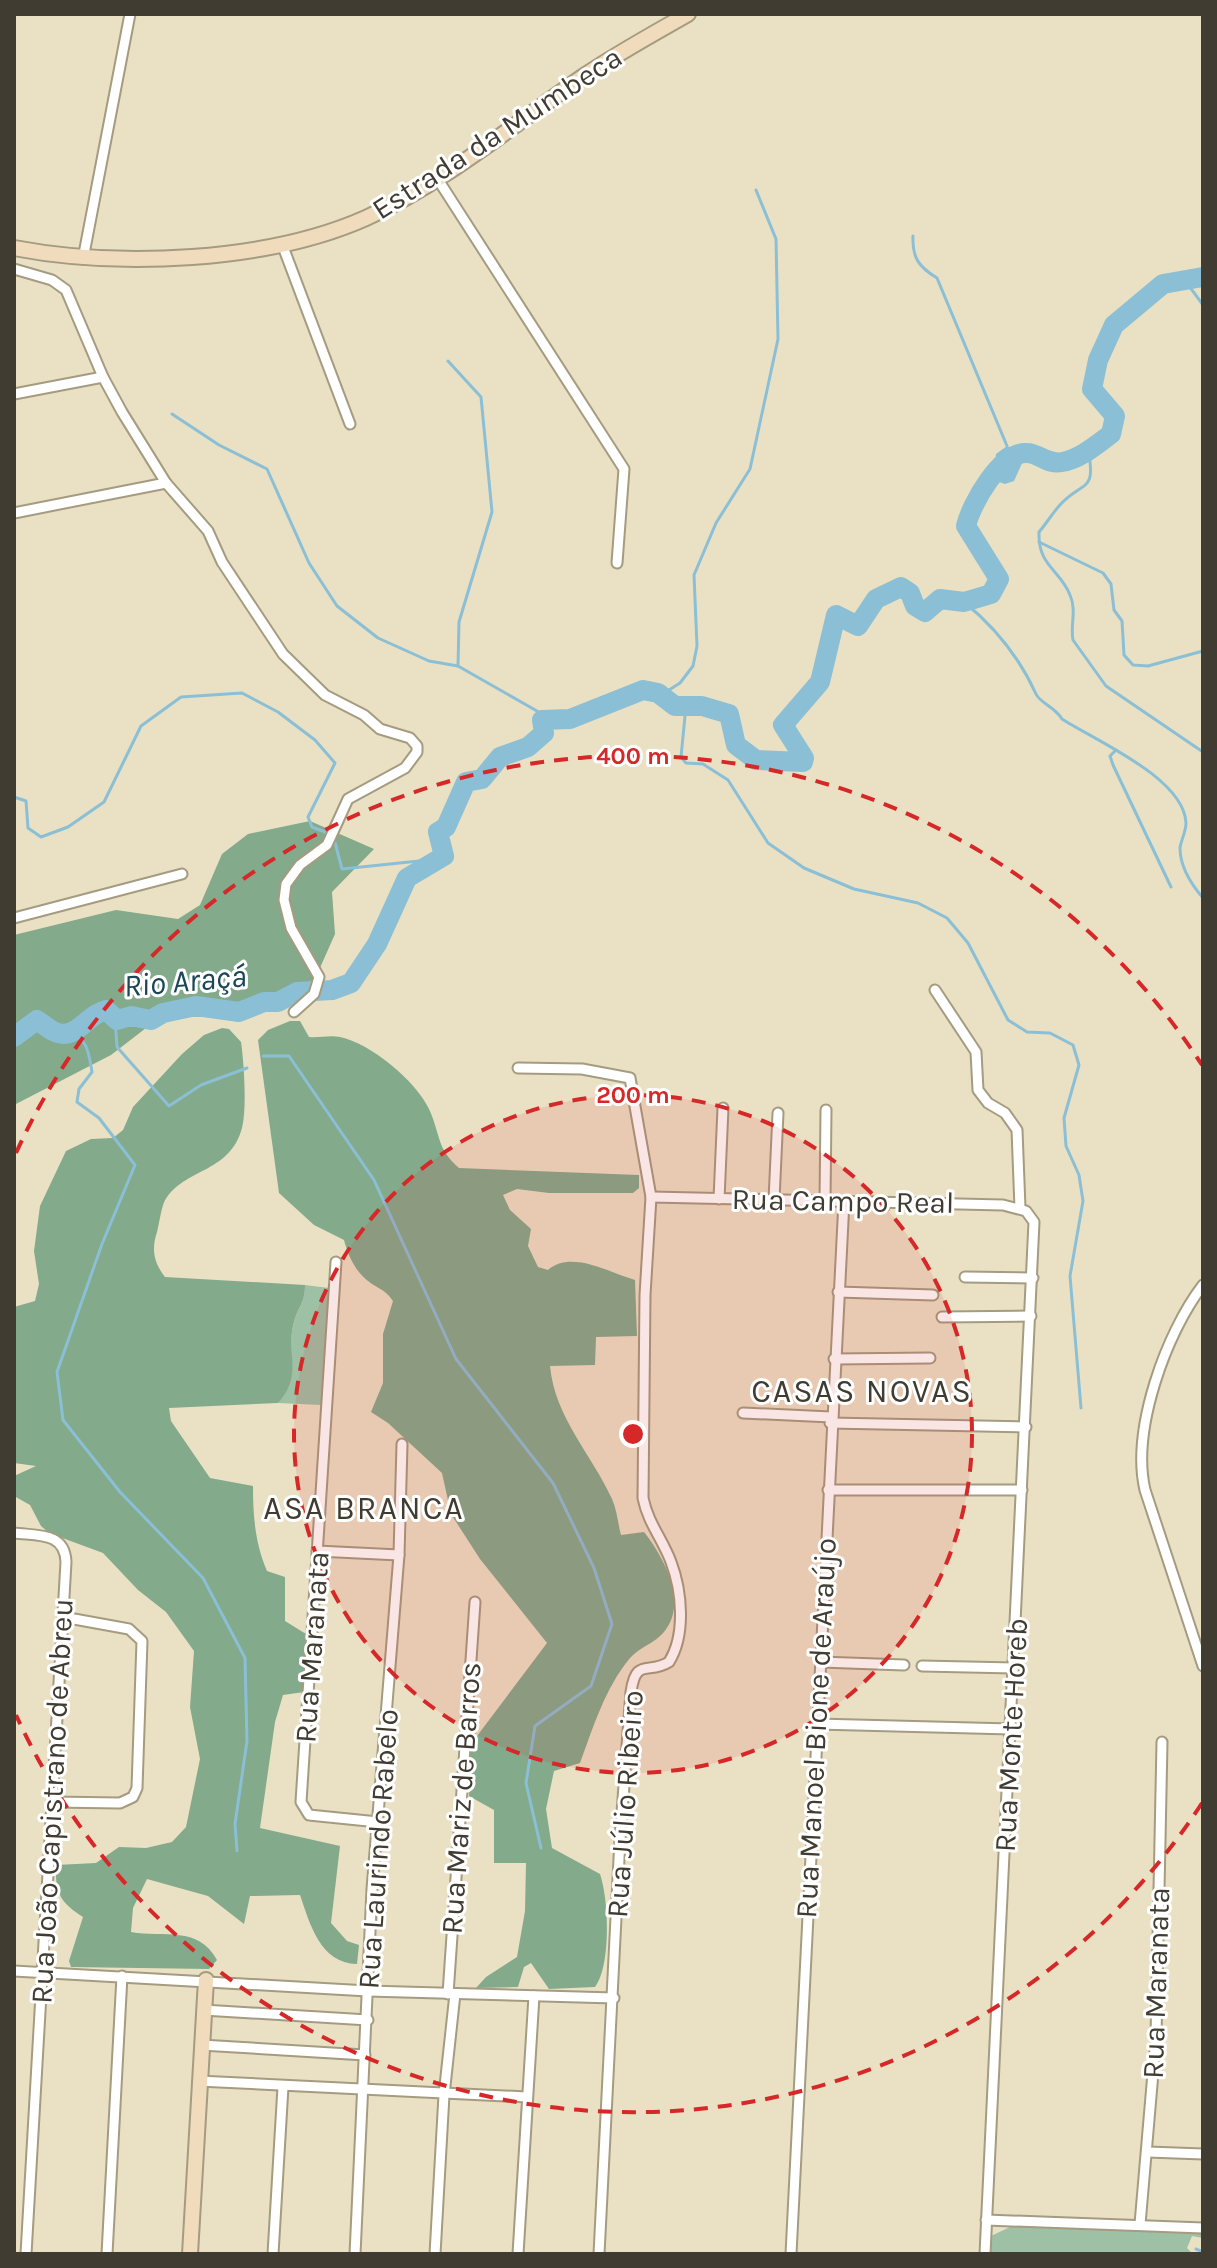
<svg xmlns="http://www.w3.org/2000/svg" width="1217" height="2268" font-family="Karla,sans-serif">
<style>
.green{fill:#9ec0a5}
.forest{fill:#82aa8b}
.water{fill:#8bbfd5}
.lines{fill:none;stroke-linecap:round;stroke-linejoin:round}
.stream{stroke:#8bbfd5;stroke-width:3}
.river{stroke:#8bbfd5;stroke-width:20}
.street-casing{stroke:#a49b80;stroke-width:13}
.secondary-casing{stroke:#a49b80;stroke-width:18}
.street{stroke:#fff;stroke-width:9}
.secondary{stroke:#f0dcbd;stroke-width:14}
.ring{fill:none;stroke:#d62828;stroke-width:4;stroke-dasharray:14 10}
.labels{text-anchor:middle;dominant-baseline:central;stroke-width:6;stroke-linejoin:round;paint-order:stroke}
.street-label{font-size:30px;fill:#403c31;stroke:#fff}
.water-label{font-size:32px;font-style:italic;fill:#1a4657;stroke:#fff}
.neighbourhood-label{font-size:32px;letter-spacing:2px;fill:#403c31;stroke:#fff}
.centre{fill:#d62828;stroke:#fff;stroke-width:4}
.ring-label{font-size:24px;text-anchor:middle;font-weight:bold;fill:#d62828;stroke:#fff;stroke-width:6;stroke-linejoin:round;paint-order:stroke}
</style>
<rect width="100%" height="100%" fill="#eae1c4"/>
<g class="green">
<path d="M305 1285 329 1288 321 1405 278 1403C303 1375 285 1353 294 1322 298 1306 305 1304 305 1285Z"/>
<path d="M1012 2226 1203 2233V2238L1192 2236 1187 2248 1193 2254H990L991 2236Z"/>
</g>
<g class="forest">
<path d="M310 821 374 849 332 892 335 934 315 979 245 1015 159 1018 111 1055 14 1105V935L116 910 178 919 200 905 222 854 248 834Z"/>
<path d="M290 1021H300L309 1037C318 1038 330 1035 340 1037 370 1043 416 1081 429 1109 441 1135 436 1148 459 1168L639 1175V1188L633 1193H549L517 1189 503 1195 510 1210 531 1229 528 1246 538 1267 548 1270C571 1250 608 1272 635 1280L637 1336 596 1337 595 1365 550 1366C555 1418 591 1453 612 1499 617 1510 618 1524 621 1535L644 1532C663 1556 689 1602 664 1632 655 1643 640 1647 630 1658 605 1688 593 1728 580 1763L554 1771 546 1809 552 1848 600 1874C609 1900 611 1966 595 1987L549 1989 531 1963 524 1967 518 1987 476 1988 486 1977 517 1957 525 1911 526 1863H494V1810L469 1796 471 1744 547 1643 480 1559 451 1514 442 1473 388 1423 371 1412 383 1383V1334L393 1301C385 1289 378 1289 368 1281 355 1271 348 1255 344 1240L314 1225 279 1193 258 1040 268 1030Z"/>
<path d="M222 1028 229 1029 241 1042C244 1062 247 1109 242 1128 230 1172 188 1168 167 1197 161 1205 160 1221 157 1232 151 1250 154 1263 165 1277L305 1285C305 1304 298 1306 294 1322 285 1353 304 1375 278 1403L169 1408 171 1421 210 1478 253 1486C253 1516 255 1543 267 1571L285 1577V1621L306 1634 304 1692 283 1695 275 1722 260 1828 340 1846 331 1923 347 1941 359 1945 357 1964C320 1963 310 1924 300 1895L250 1896 244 1924 208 1896 147 1879 133 1908 131 1932C164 1938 198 1925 217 1960L209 1969 71 1967 69 1961 83 1917C60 1902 55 1893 56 1865L96 1863 119 1847 146 1848 172 1842 186 1827 200 1759 190 1707 194 1651 166 1612 138 1590 103 1553 49 1533 41 1526 30 1505 14 1496V1476L36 1466 14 1463V1307L35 1301 39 1284 34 1251 40 1206 66 1151 91 1139 113 1138 123 1130 133 1107 182 1054 204 1035Z"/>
</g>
<path class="water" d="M1007 446 1021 453 1024 459 1014 481 1005 484 999 482 994 473 996 454Z"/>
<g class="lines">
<g class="stream">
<path d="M913 236C912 258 919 267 937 278L1007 446"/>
<path d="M1184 279 1203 305"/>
<path d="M448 361 481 397 492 512 459 622 458 666"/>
<path d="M172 414 219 445 267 469 309 563 337 606 378 638 429 661 458 666 537 711 545 720"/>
<path d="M1088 450C1097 494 1082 480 1059 506 1052 514 1046 524 1039 532 1038 567 1060 569 1070 595 1077 611 1070 624 1073 640L1106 686 1203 752"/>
<path d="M1039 542 1103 573 1111 584 1114 610 1122 621 1124 655 1133 665 1148 666 1203 651"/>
<path d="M964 602C995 627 1020 659 1036 694 1040 703 1055 707 1062 719 1096 741 1184 778 1186 823 1186 832 1181 840 1180 848 1180 866 1191 884 1203 898"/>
<path d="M661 695 680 683 693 666 697 646 694 575 716 523 750 469 778 339 776 239 756 190"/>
<path d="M686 706 681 757 686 763 703 764 728 780 768 843 804 868 854 889 918 903 947 918 968 943 1008 1020 1027 1032 1050 1033 1073 1045 1079 1065 1064 1118 1066 1146 1079 1175 1083 1201 1070 1276 1081 1408"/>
<path d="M1116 750 1110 756 1113 765 1171 887"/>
<path d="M14 797 26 801 28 828 41 837 68 827 104 802 141 726 181 697 242 693 278 712 315 740 335 763 308 817 312 827 333 835 342 869 438 859"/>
<path d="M115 1019 117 1047 169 1106 201 1085 247 1068"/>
<path d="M70 1033C88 1038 89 1055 92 1072L79 1089 77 1102 99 1118 135 1165 102 1244 57 1372 63 1420 120 1492 203 1578 245 1658 247 1741 235 1824 237 1851"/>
<path d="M263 1056H289L374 1180 456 1359 553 1483 594 1568 612 1624 591 1686 535 1726 526 1783 541 1848"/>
<path d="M1196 2249 1203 2252"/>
</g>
<path class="river" d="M14 1037 37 1020C42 1023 47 1028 53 1031 75 1043 87 1014 106 1010L117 1020 131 1016 151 1020 163 1013 196 1006 239 1012 264 1002H278L297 992 332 990 351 983 377 944 407 878 444 856 438 832 446 827 466 782 482 779 500 757 528 747 544 733 542 720 570 719 643 690 658 693 675 706H702L729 714 736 745 756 760 803 762 804 758 783 725 820 682 836 615 858 626 876 599 901 587 910 593 915 606 925 612 940 599 964 602 991 594 999 579 966 526C971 504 1001 451 1027 453 1039 453 1047 465 1062 462 1080 459 1096 445 1111 434L1115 416 1092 389 1098 360 1114 325 1163 284 1203 277"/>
<g class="street-casing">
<g id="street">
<path d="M437 178 624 469 617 563"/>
<path d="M282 244 350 424"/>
<path d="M83 259 130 14"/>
<path d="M14 269 52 280 66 290 103 377 122 412 166 483 208 531 222 562 283 654 325 695 364 715 380 729 410 738 417 746V752L405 768 348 799 327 845 300 865 286 884 284 900 291 928 319 977 314 994 294 1012"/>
<path d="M14 394 103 377"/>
<path d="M14 513 166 483"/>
<path d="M14 918 182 874"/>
<path d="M935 990 976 1052 978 1090 988 1103 1005 1113 1017 1130 1020 1208"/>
<path d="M518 1068 582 1069 630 1078 651 1197 645 1295 643 1498C648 1523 663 1540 671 1562 682 1591 686 1635 669 1662 648 1675 636 1657 631 1692L620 1839 599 2254"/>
<path d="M651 1197 1003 1205 1026 1211 1034 1222 985 2254"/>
<path d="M719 1199 723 1108"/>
<path d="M774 1200 778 1113"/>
<path d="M825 1201 826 1110"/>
<path d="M336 1262 301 1802 309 1815 378 1822"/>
<path d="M965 1277 1033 1278"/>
<path d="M1203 1285C1166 1333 1131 1430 1145 1490L1203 1666"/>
<path d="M838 1292 933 1295"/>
<path d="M942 1317 1031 1316"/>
<path d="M834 1359 930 1358"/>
<path d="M743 1413 831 1417"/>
<path d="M830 1423 1026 1427"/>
<path d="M828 1490H1022"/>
<path d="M14 1533C38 1536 65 1532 66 1562L26 2254"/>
<path d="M317 1551 399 1555"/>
<path d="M821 1662 904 1665"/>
<path d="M922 1666 1014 1668"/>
<path d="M817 1724 1011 1729"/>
<path d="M52 1802 120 1803 133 1797 137 1788 142 1641 129 1629 63 1617"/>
<path d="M14 1971 368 1991 614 1998"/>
<path d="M448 1994 475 1602"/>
<path d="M203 2010 368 2020"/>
<path d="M201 2045 365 2055"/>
<path d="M198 2081 527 2097"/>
<path d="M1148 2152 1203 2154"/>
<path d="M986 2220 1203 2228"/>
<path d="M1140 2224 1156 2038 1162 1742"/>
<path d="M107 2254 122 1976"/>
<path d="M273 2254 283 2087"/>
<path d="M355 2254 372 1889 399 1555 402 1444"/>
<path d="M435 2254 444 2095 455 1994"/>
<path d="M518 2254 534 1996"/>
<path d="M791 2254 844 1201"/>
</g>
</g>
<g class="secondary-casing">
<g id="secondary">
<path d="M14 248C119 268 267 262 366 218 445 182 513 125 584 76 618 53 653 34 688 14"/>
<path d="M190 2254 206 1980"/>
</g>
</g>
<use href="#street" class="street"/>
<use href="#secondary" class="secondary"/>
</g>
<circle cx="633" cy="1434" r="339" fill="#d62828" fill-opacity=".12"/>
<g class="ring">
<circle cx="633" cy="1434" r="339"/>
<path d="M1202 1803A678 678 0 0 1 16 1715M16 1153A678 678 0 0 1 1202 1065"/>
</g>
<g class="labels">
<g class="street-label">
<text transform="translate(497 133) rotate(-33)">Estrada da Mumbeca</text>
<text transform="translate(843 1201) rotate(1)">Rua Campo Real</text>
<text transform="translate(312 1647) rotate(-86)">Rua Maranata</text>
<text transform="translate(816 1728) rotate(-87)">Rua Manoel Bione de Araújo</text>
<text transform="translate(1011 1735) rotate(-87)">Rua Monte Horeb</text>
<text transform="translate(461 1798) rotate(-86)">Rua Mariz de Barros</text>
<text transform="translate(52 1801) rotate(-87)">Rua João Capistrano de Abreu</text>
<text transform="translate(625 1804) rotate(-86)">Rua Júlio Ribeiro</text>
<text transform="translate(378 1849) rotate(-86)">Rua Laurindo Rabelo</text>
<text transform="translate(1156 1983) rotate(-88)">Rua Maranata</text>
</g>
<g class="water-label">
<text transform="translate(185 981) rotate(-5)">Rio Araçá</text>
</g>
<g class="neighbourhood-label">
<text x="862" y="1391">CASAS NOVAS</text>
<text x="364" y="1508">ASA BRANCA</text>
</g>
</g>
<circle cx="633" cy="1434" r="12" class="centre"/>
<g class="ring-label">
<text x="633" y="764">400 m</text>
<text x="633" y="1103">200 m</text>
</g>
<rect width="1217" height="2268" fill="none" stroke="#403c31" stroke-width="32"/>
</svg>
